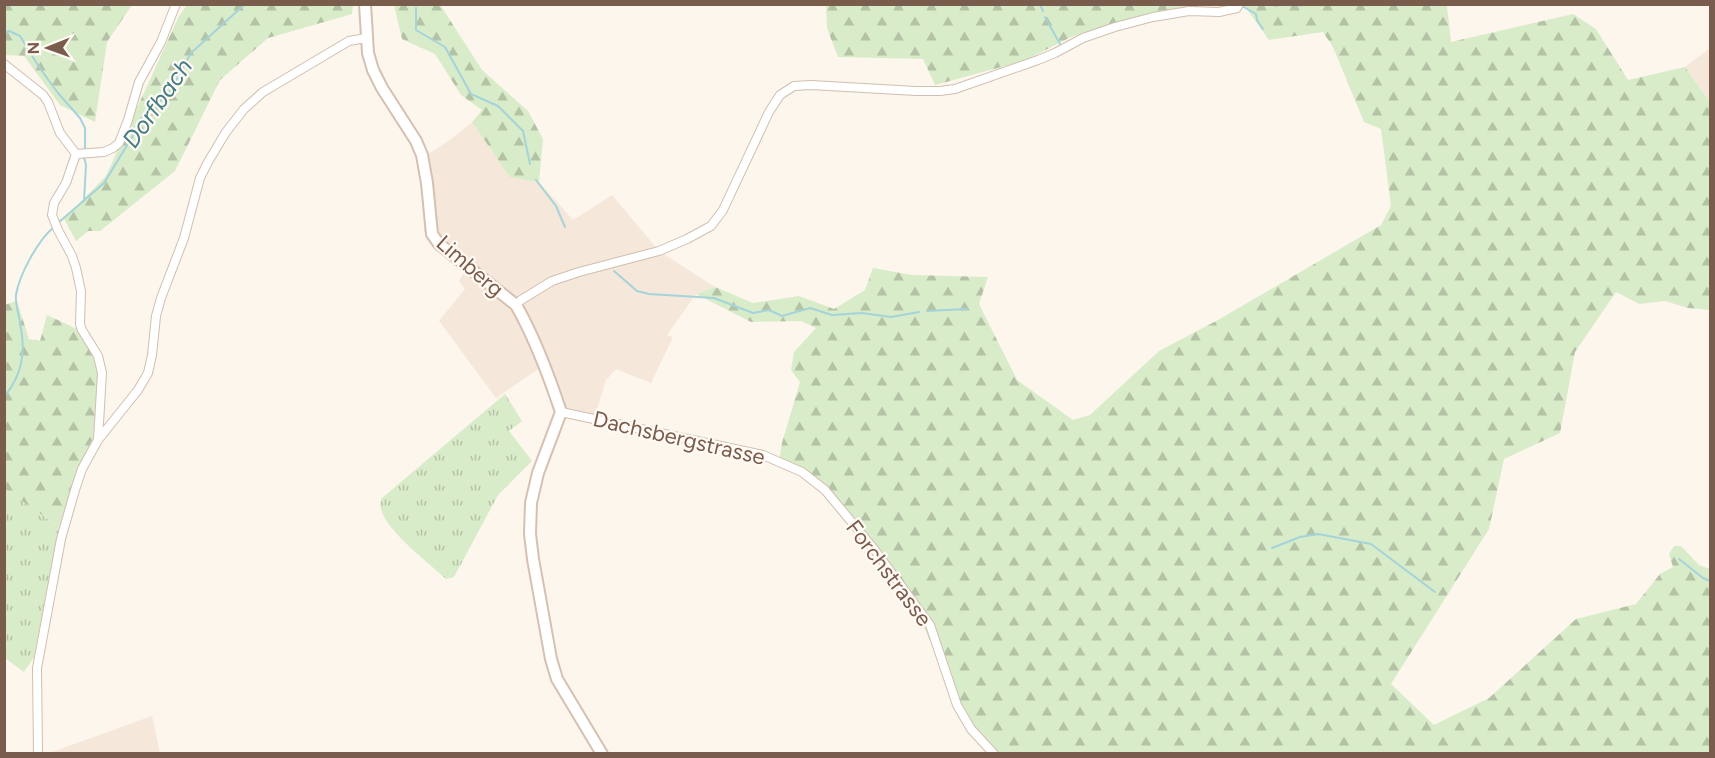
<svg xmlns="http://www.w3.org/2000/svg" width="1715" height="758" font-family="Figtree,sans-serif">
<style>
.residential{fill:#f5e8da}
.grass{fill:url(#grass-tufts)}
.forest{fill:url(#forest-firs)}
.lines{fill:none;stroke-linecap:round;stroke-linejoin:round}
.stream{stroke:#a5d3da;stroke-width:2}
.street-casing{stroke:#d1beb0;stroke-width:10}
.secondary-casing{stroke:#d6c0b0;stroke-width:14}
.street{stroke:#fff;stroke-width:8}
.secondary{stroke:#fff;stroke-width:10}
.labels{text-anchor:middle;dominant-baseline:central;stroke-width:4.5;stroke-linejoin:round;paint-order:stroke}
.street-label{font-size:22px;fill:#7a5c4d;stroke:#fffaf3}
.water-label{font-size:24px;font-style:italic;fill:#437c86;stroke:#fffaf3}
</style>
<defs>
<pattern id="grass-tufts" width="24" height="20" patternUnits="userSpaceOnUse" patternTransform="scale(1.5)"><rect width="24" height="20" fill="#d8ecc9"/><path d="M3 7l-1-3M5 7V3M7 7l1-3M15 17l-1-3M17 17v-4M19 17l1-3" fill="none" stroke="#b4c2a5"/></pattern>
<pattern id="forest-firs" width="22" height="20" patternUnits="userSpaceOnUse" patternTransform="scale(1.5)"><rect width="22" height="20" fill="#d8ecc9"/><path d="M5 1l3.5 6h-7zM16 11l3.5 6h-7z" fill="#b4c2a5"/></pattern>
</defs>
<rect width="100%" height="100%" fill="#fdf6ec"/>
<g class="residential">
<path d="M1710 48V102L1685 67Z"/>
<path d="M474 121 510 176 539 182 573 220 612 195 659 251 715 287 696 294 667 335 673 337 651 383 616 369 606 380 594 419 561 412 543 366 496 398 439 321 465 289 459 281 465 271 424 232 423 185 419 160 447 142Z"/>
<path d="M152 716 160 753H49Z"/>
</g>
<g class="grass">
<path d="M505 394 522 421 509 431 532 461 498 495 454 577 446 579C429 563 389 533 382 512 380 507 380 503 382 498Z"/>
<path d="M5 489 59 527 34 657 24 672 5 658Z"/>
</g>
<g class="forest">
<path d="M4 5H132L107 42 95 122 60 105 24 56 5 55Z"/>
<path d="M187 5H353L352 14 268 38 220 80 175 171 100 231H88L76 241 64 219 106 176 179 16Z"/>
<path d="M394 5H442L441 6 482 70 528 111 543 139 539 182 510 177 472 122 482 110 461 95 435 54 402 39Z"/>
<path d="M826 5H1208L1136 18 1071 37 1024 61 935 85 923 59 838 57 827 28Z"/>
<path d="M1244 5H1449L1447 6 1451 42 1573 14 1596 29 1628 80 1685 67 1710 102V310L1688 308 1665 301 1639 304 1616 292 1575 352 1560 433 1504 459 1489 529 1391 684 1434 725 1489 698 1576 619 1636 604 1660 574 1673 567 1669 554 1674 546H1681L1699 565 1710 569V753H994L971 729 914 606 825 490 779 462 782 443 800 382 791 370 794 352 816 328 801 321 751 322 696 294 715 287 753 303 799 296 834 309 865 290 873 268 912 275 988 277 979 304 1017 380 1073 420 1090 415 1159 351 1218 320 1381 225 1391 206 1381 129 1364 122 1333 47 1323 32 1269 40Z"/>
<path d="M17 301 29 339 40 341 47 315 77 329 95 353 101 388 93 438 78 469 59 527 5 489 4 305Z"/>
</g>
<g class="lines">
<g class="stream">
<path d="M1040 4 1043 11"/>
<path d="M1245 4 1242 6 1256 14 1257 20 1263 29"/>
<path d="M1274 4 1276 6 1280 4"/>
<path d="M1294 4 1296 6 1311 4"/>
<path d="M416 8V30L445 47 471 94 498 106 523 131 530 164"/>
<path d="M1045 17 1060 44"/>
<path d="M4 33 9 31 20 36 39 67 58 93 80 118 85 128V151"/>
<path d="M536 180 556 206 565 227"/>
<path d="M84 201 86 165 84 157"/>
<path d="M58 223 104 183 134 134 142 117 169 93 191 53 245 4"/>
<path d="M614 271 637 291 649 294 714 298 753 313 769 310 782 316 810 308 832 315 862 313 891 317 919 312"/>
<path d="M927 311 967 309"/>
<path d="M4 397C23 374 26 351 20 323 19 314 15 304 16 295 19 275 38 240 54 227"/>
<path d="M1272 548 1300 537 1318 534 1371 544 1435 592"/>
<path d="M1679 559 1703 578 1710 581"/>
</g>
<g class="street-casing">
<g id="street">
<path d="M4 64 43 95 48 102 60 133 76 154"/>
<path d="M76 154 66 183 54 203 52 215 58 230 72 256 76 268 81 291 80 324 82 330 98 356 102 373 98 440"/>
<path d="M76 154 104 152 113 148 119 143 128 120 139 82 161 42 176 4"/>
<path d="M516 305 521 300 552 281 579 272 659 251 687 239 711 226 723 210 769 112 780 95 794 86 811 85 916 91H940L955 89 1038 60 1055 53 1083 38 1115 27 1153 17 1189 11 1219 12 1237 8 1239 4"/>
<path d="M561 412 763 455 802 472 825 490 874 549 930 625 957 705 971 729 994 754"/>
<path d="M38 754 37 668 61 539 75 490 82 469 98 440 138 390 148 373 152 355 156 316 161 298 184 238 200 178 208 162 226 132 244 109 263 92 349 41 366 38"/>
</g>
</g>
<g class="secondary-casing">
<path id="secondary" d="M365 4 368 53 373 70 382 88 416 141 422 155 427 183 432 234 439 244 516 305C535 338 549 376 561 412L538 473 531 503 530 534 533 559 551 659 557 679 602 754"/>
</g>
<use href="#street" class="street"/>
<use href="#secondary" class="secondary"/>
</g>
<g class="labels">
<g class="street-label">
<text transform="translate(470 266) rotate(41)">Limberg</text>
<text transform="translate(679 438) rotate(13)">Dachsbergstrasse</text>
<text transform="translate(889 573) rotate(53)">Forchstrasse</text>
</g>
<g class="water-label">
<text transform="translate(157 103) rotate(-55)">Dorfbach</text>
</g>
</g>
<rect width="1715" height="758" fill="none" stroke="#7a5c4d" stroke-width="12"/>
<g transform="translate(48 48) rotate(269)" stroke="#fffaf3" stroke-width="4.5" paint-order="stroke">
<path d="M0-4.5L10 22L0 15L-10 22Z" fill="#7a5c4d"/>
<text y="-9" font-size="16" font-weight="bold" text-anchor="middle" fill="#7a5c4d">N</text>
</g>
</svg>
